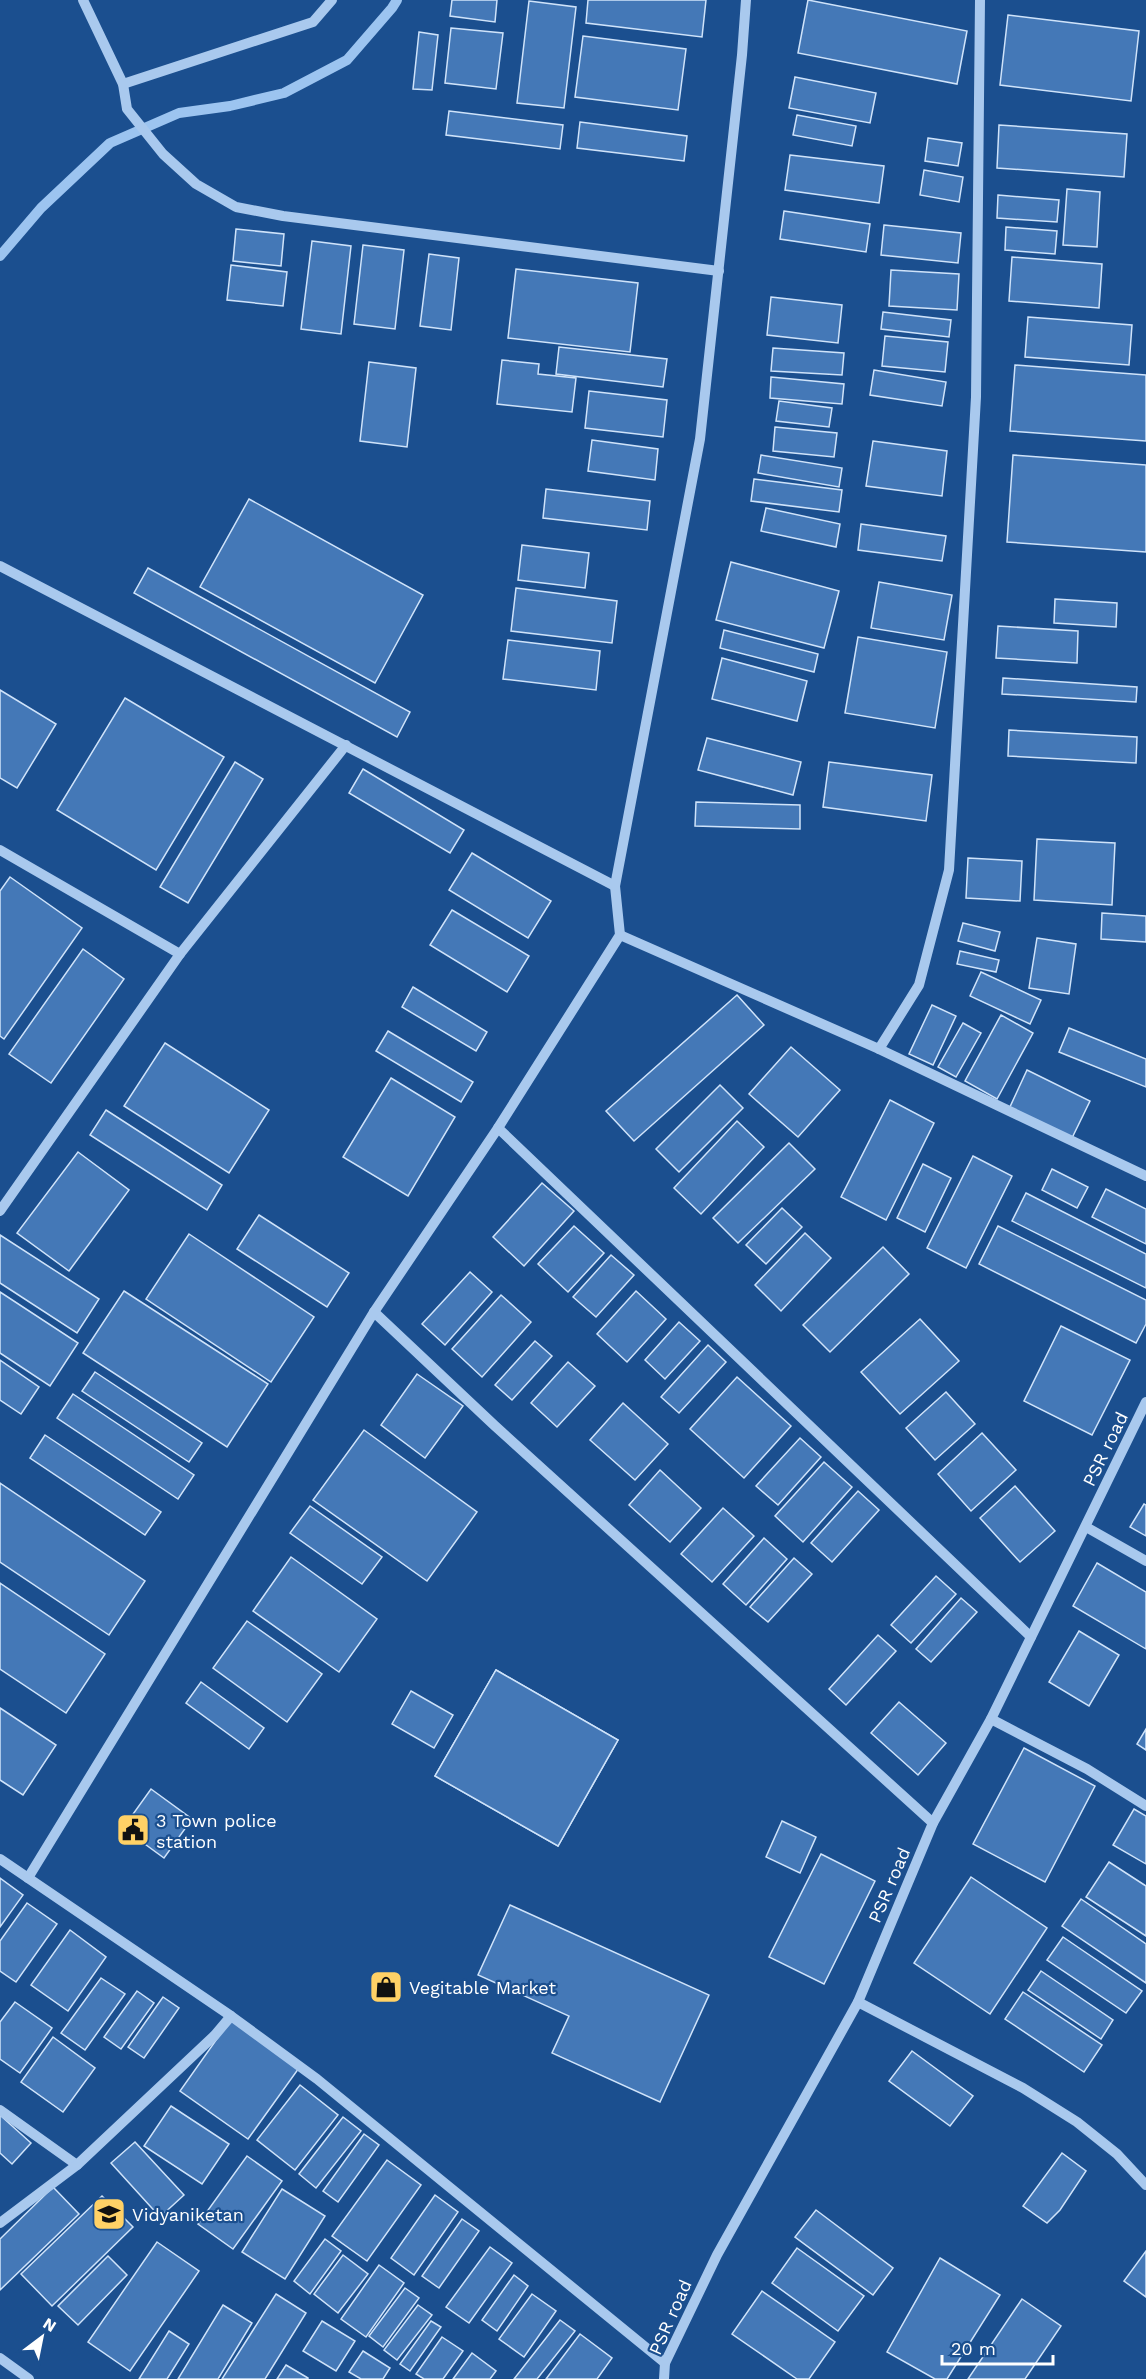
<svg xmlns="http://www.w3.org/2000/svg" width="1146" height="2379" font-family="'Work Sans',sans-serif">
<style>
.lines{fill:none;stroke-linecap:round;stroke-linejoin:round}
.stream{stroke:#9cc4f0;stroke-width:10}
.building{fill:#4478b7;stroke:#cfe3fa;stroke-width:1.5}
.minor{stroke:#a9c9ee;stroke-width:10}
.labels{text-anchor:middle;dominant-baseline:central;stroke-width:4.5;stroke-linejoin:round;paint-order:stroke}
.street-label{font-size:18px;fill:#fff;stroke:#1b4f8f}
.poi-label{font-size:18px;fill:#fff;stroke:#1b4f8f;text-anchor:start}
</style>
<rect width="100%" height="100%" fill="#1b4f8f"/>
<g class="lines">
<path class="stream" d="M0 256 41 208 110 143 179 113 230 106 284 93 347 60 392 8 397 0"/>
</g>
<g class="building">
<path d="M452 0H497L495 22 450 16Z"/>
<path d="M588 0H706L702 37 586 23Z"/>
<path d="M808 0 967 31 957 84 798 53Z"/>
<path d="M529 1 576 7 564 108 517 103Z"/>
<path d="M1008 15 1139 31 1131 101 1000 85Z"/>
<path d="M451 28 503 33 496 89 445 83Z"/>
<path d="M419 32 438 35 432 90 413 89Z"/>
<path d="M583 36 686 49 678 110 575 97Z"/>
<path d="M795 77 876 93 870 123 789 108Z"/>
<path d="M449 111 563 125 560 149 446 135Z"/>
<path d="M797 115 856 126 852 146 793 135Z"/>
<path d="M580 122 687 136 684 161 577 148Z"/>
<path d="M999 125 1127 134 1124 177 997 168Z"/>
<path d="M928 138 962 143 958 166 925 161Z"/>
<path d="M790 155 884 166 879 203 785 190Z"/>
<path d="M924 170 963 177 959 202 920 195Z"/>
<path d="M1067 189 1100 192 1097 247 1063 245Z"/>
<path d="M998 195 1059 200 1057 222 997 218Z"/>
<path d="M784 211 870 224 866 252 780 239Z"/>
<path d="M884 225 961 233 958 263 881 255Z"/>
<path d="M1006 227 1057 231 1055 254 1005 250Z"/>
<path d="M236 229 284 234 281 266 233 261Z"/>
<path d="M312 241 351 246 341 334 301 329Z"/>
<path d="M363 245 404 250 395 329 354 324Z"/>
<path d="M429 254 459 258 451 330 420 326Z"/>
<path d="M1012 257 1102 264 1099 308 1009 301Z"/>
<path d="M231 265 287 272 283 306 227 300Z"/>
<path d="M516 269 638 283 630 352 508 338Z"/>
<path d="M891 270 959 274 957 310 889 306Z"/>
<path d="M771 297 842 305 838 343 767 335Z"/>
<path d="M883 312 951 320 949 337 881 329Z"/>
<path d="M1028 317 1132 325 1129 365 1025 357Z"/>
<path d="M885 336 948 342 945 372 882 366Z"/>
<path d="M559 347 667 359 663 387 556 374Z"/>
<path d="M773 348 844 353 842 375 771 371Z"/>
<path d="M502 360 539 364 538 374 576 378 572 412 497 404Z"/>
<path d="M369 362 416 368 407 447 360 441Z"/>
<path d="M1015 365 1146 375V441L1010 431Z"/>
<path d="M874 370 946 382 942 406 870 395Z"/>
<path d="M771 377 844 384 842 404 770 398Z"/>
<path d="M589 391 667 400 663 437 585 428Z"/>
<path d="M779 401 832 408 829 427 776 421Z"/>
<path d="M775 427 837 433 834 457 773 451Z"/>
<path d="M592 440 658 449 655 480 588 471Z"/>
<path d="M873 441 947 451 942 496 866 486Z"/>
<path d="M761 455 842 468 839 487 758 473Z"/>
<path d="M1013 455 1146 465V552L1007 542Z"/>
<path d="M754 479 842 490 839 512 751 501Z"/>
<path d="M546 489 650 501 647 530 543 518Z"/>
<path d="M249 499 423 595 375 683 200 587Z"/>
<path d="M766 508 840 524 836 547 761 531Z"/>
<path d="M861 524 946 536 942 561 858 550Z"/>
<path d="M522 545 589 553 585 588 518 580Z"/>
<path d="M731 562 839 591 824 648 716 620Z"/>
<path d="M148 568 410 712 397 737 134 593Z"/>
<path d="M879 582 952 595 944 640 871 628Z"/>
<path d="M516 588 617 601 612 643 511 631Z"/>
<path d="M1055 599 1117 603 1116 627 1054 623Z"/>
<path d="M998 626 1078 631 1077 663 996 658Z"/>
<path d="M724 630 818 654 814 672 720 648Z"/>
<path d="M858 637 947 652 935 728 845 713Z"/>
<path d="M508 640 600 651 596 690 503 679Z"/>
<path d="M722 658 807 681 797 721 712 699Z"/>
<path d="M1003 678 1137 687 1136 702 1002 694Z"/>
<path d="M0 690 56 724 17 788 0 778Z"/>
<path d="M125 698 224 757 156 870 57 810Z"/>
<path d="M1009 730 1137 737 1136 763 1008 756Z"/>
<path d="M707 738 801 762 793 795 698 770Z"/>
<path d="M235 762 263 779 188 903 160 887Z"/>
<path d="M829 762 932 775 926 821 823 807Z"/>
<path d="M363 769 464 830 450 853 349 793Z"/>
<path d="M696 802 800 805V829L695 826Z"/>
<path d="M1037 839 1115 843 1112 905 1034 900Z"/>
<path d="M472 853 551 901 528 938 449 890Z"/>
<path d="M968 858 1022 861 1020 901 966 898Z"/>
<path d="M10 877 82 928 4 1039 0 1036V891Z"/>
<path d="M452 910 529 956 507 992 430 945Z"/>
<path d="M1102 913 1146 916V942L1101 939Z"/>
<path d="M963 923 1000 932 995 951 958 941Z"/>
<path d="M1037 938 1076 944 1069 994 1029 988Z"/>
<path d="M83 949 124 979 51 1083 9 1054Z"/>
<path d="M960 951 999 960 996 972 957 964Z"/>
<path d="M981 972 1041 1000 1030 1024 970 996Z"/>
<path d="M413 987 487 1032 476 1051 402 1007Z"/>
<path d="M737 995 764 1025 634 1141 606 1111Z"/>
<path d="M932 1005 956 1016 933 1065 909 1054Z"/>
<path d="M1001 1015 1033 1033 997 1099 965 1081Z"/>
<path d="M963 1023 981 1033 956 1077 938 1067Z"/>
<path d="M1069 1028 1146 1059V1087L1059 1052Z"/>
<path d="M388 1031 473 1082 461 1102 376 1051Z"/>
<path d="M165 1043 269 1110 229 1173 124 1106Z"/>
<path d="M791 1047 840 1090 798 1137 749 1094Z"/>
<path d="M1027 1070 1090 1101 1071 1140 1009 1109Z"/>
<path d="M391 1078 455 1117 408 1196 343 1157Z"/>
<path d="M720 1085 743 1108 679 1172 656 1149Z"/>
<path d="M890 1100 934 1123 886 1220 841 1197Z"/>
<path d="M106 1110 222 1185 207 1210 90 1135Z"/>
<path d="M737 1121 764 1147 701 1214 674 1188Z"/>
<path d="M789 1143 815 1169 738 1243 713 1218Z"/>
<path d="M78 1152 129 1190 69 1271 17 1233Z"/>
<path d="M973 1156 1012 1176 966 1268 927 1248Z"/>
<path d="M923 1164 951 1178 925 1232 897 1218Z"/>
<path d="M1052 1169 1088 1187 1077 1208 1042 1190Z"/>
<path d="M542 1183 574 1211 524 1266 493 1237Z"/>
<path d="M1106 1189 1146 1209V1244L1092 1217Z"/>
<path d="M1026 1193 1146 1254V1288L1012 1221Z"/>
<path d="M782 1208 802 1227 766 1264 746 1245Z"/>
<path d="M259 1215 349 1273 327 1307 237 1249Z"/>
<path d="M574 1226 604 1253 568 1292 538 1264Z"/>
<path d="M998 1226 1146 1300V1324L1136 1343 979 1264Z"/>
<path d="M805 1233 831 1258 781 1311 755 1285Z"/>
<path d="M189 1234 314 1317 271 1382 146 1299Z"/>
<path d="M0 1235 99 1299 77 1333 0 1283Z"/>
<path d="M883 1247 909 1274 830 1352 803 1325Z"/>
<path d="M611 1255 634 1275 596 1317 573 1297Z"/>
<path d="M470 1272 492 1292 445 1345 422 1324Z"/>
<path d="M124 1291 268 1384 227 1447 83 1353Z"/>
<path d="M636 1291 666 1319 627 1362 597 1334Z"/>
<path d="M0 1292 78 1343 50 1386 0 1353Z"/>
<path d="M501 1295 531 1322 482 1377 452 1349Z"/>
<path d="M920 1319 959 1361 900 1414 861 1372Z"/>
<path d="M679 1322 700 1341 665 1379 645 1360Z"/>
<path d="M1061 1326 1130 1360 1092 1435 1024 1401Z"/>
<path d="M535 1341 552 1356 512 1400 495 1385Z"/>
<path d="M708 1345 726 1362 679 1413 661 1397Z"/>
<path d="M0 1360 39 1387 21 1414 0 1400Z"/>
<path d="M568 1362 595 1386 557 1427 531 1403Z"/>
<path d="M95 1372 202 1443 189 1462 82 1391Z"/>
<path d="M417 1374 463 1406 425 1458 381 1425Z"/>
<path d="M737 1377 791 1426 744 1478 690 1429Z"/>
<path d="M946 1392 975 1424 935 1460 906 1428Z"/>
<path d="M73 1394 194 1475 178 1499 57 1418Z"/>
<path d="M623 1403 668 1444 635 1480 590 1440Z"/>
<path d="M364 1430 477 1512 427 1581 313 1500Z"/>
<path d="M982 1433 1016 1470 971 1511 938 1474Z"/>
<path d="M45 1435 161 1512 145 1535 30 1458Z"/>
<path d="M800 1438 821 1457 778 1505 756 1486Z"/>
<path d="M824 1462 852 1487 803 1542 775 1516Z"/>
<path d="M660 1470 701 1508 670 1542 629 1505Z"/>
<path d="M0 1483 145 1581 109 1635 0 1562Z"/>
<path d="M1015 1486 1055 1531 1020 1562 980 1518Z"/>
<path d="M858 1491 879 1510 832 1562 811 1543Z"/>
<path d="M1144 1504 1146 1505V1536L1130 1527Z"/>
<path d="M310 1506 382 1557 362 1584 290 1533Z"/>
<path d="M723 1508 754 1536 712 1582 681 1554Z"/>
<path d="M764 1538 787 1559 746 1605 723 1584Z"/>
<path d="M291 1557 377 1619 339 1672 253 1611Z"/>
<path d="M794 1558 812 1574 768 1622 750 1607Z"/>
<path d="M1097 1563 1146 1592V1649L1073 1606Z"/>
<path d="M936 1576 956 1594 911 1643 891 1625Z"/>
<path d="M0 1583 105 1654 66 1713 0 1669Z"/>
<path d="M961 1598 977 1612 931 1662 916 1649Z"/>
<path d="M247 1621 322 1674 287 1722 213 1668Z"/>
<path d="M1079 1631 1119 1655 1089 1706 1049 1682Z"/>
<path d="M878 1635 896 1651 846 1705 829 1689Z"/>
<path d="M496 1670 618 1740 558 1846 435 1776Z"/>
<path d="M496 1670 618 1740 558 1846 435 1776Z"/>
<path d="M201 1682 264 1728 249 1749 186 1703Z"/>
<path d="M411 1691 453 1715 434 1748 392 1724Z"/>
<path d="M899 1702 946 1743 918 1775 871 1733Z"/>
<path d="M0 1708 56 1745 23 1795 0 1780Z"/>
<path d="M1146 1729V1750L1137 1744Z"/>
<path d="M1024 1748 1095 1786 1045 1882 973 1844Z"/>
<path d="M151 1789 192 1819 164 1858 123 1828Z"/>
<path d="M1134 1809 1146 1816V1864L1113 1845Z"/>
<path d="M782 1821 816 1837 800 1873 766 1857Z"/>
<path d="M821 1854 875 1881 824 1984 769 1957Z"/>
<path d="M1109 1862 1146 1886V1936L1086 1897Z"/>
<path d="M971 1877 1047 1928 990 2014 914 1963Z"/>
<path d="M0 1878 23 1895 0 1927Z"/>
<path d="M1081 1899 1146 1944V1983L1062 1926Z"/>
<path d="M27 1903 57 1924 16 1982 0 1971V1941Z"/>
<path d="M510 1905 709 1995 660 2102 552 2053 569 2016 478 1975Z"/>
<path d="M70 1930 106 1957 68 2011 31 1985Z"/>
<path d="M1063 1937 1142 1991 1126 2013 1047 1960Z"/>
<path d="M1041 1971 1113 2020 1101 2039 1028 1990Z"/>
<path d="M101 1978 125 1994 85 2050 61 2033Z"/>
<path d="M137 1991 154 2003 121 2049 104 2037Z"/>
<path d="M1023 1992 1102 2045 1084 2072 1005 2019Z"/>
<path d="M163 1997 179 2008 144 2058 128 2047Z"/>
<path d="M15 2002 52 2028 20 2073 0 2059V2022Z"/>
<path d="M231 2019 299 2068 248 2139 180 2091Z"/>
<path d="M53 2037 95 2068 63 2112 21 2082Z"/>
<path d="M912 2051 973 2096 950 2126 889 2081Z"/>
<path d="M300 2085 338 2115 295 2170 257 2140Z"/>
<path d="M171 2106 229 2144 202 2184 144 2146Z"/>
<path d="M0 2115 31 2143 12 2164 0 2153Z"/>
<path d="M343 2117 361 2131 316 2188 299 2174Z"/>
<path d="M364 2134 379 2145 338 2202 323 2191Z"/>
<path d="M135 2142 184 2195 160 2217 111 2163Z"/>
<path d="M1062 2153 1086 2171 1060 2210 1047 2223 1023 2206Z"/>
<path d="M247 2156 282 2181 233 2249 198 2224Z"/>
<path d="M387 2160 421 2185 367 2261 332 2236Z"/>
<path d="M53 2187 79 2214 0 2290V2239Z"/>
<path d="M282 2189 325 2216 285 2279 242 2252Z"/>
<path d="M435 2195 458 2212 414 2275 391 2258Z"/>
<path d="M102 2196 133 2227 52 2306 21 2274Z"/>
<path d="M816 2210 893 2268 873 2295 795 2237Z"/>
<path d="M462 2219 479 2231 439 2288 422 2276Z"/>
<path d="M325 2239 341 2251 310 2294 294 2281Z"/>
<path d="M157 2242 199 2271 130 2371 88 2342Z"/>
<path d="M490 2247 512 2263 469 2323 446 2307Z"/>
<path d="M797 2248 864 2296 838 2331 772 2283Z"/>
<path d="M1146 2251V2297L1124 2281Z"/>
<path d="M343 2255 368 2274 338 2313 314 2294Z"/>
<path d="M108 2256 127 2275 78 2325 58 2306Z"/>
<path d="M940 2258 1000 2295 947 2379H935L887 2352Z"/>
<path d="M379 2265 404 2283 366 2337 341 2319Z"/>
<path d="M514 2275 528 2286 497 2331 482 2320Z"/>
<path d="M405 2288 419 2298 383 2347 369 2336Z"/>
<path d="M762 2291 835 2342 809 2379H797L732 2334Z"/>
<path d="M276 2294 306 2313 265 2379H222Z"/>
<path d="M532 2294 556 2311 524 2357 499 2339Z"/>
<path d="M1022 2299 1061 2326 1025 2379H968Z"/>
<path d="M223 2305 252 2323 218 2379H178Z"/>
<path d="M418 2305 432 2315 397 2360 384 2350Z"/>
<path d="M560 2320 575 2331 537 2379H514Z"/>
<path d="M322 2321 355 2341 336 2371 303 2351Z"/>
<path d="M431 2321 441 2327 410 2371 400 2364Z"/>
<path d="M169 2331 189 2344 167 2379H139Z"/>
<path d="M580 2334 612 2358 597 2379H546Z"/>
<path d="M442 2337 463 2351 443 2379H424L416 2374Z"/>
<path d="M363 2351 390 2368 383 2379H361L349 2372Z"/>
<path d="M472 2353 496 2371 490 2379H453Z"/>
<path d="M286 2365 308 2378V2379H277Z"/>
</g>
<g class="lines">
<g class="minor">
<path d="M83 0 123 84 127 109 163 154 196 184 236 207 283 216 719 271"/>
<path d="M123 84 313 22 332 0"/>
<path d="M0 566 615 886"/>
<path d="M0 850 180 954"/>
<path d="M620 935 879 1049 1146 1176"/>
<path d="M879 1049 919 985 949 870 976 397 980 0"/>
<path d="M498 1128 1031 1637"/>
<path d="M0 1211 180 954 346 745"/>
<path d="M374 1312 494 1425 933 1823"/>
<path d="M1086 1527 1146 1561"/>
<path d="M991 1719 1087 1769 1146 1806"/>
<path d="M0 1859 231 2016 317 2079 665 2363"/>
<path d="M28 1878 374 1312 498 1128 620 935 615 886 700 439 742 55 746 0"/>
<path d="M858 2002 1023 2088 1077 2122 1117 2154 1146 2185"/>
<path d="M0 2110 77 2165"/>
<path d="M0 2223 77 2165 215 2035 231 2016"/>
<path d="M0 2358 29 2379"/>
<path d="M664 2379 665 2363 717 2255 858 2002 933 1823 991 1719 1146 1402"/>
</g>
</g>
<defs>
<g id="civic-square" transform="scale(1.725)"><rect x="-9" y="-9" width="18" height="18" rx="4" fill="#ffd166" stroke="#1b4f8f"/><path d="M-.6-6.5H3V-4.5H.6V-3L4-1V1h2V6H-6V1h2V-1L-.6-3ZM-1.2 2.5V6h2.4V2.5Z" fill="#111"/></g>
<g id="shop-square" transform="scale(1.725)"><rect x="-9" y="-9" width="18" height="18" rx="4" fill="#ffd166" stroke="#1b4f8f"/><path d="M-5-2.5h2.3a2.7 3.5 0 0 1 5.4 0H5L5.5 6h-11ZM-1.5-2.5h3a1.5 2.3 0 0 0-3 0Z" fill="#111"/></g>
<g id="school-square" transform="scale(1.725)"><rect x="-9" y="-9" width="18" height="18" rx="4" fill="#ffd166" stroke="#1b4f8f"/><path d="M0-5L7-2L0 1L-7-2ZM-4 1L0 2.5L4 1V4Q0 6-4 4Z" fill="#111"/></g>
</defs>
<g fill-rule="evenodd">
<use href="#civic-square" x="133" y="1830"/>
<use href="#shop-square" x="386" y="1987"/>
<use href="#school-square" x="109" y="2214"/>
</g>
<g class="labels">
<g class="street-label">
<text transform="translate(1105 1449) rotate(-64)">PSR road</text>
<text transform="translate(889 1885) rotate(-67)">PSR road</text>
<text transform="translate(670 2317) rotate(-66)">PSR road</text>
</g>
<g class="poi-label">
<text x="156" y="1820">3 Town police<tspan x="156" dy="21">station</tspan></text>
<text x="409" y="1987">Vegitable Market</text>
<text x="132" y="2214">Vidyaniketan</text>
</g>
</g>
<g transform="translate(42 2337) rotate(32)" stroke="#1b4f8f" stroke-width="4.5" paint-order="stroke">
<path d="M0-4.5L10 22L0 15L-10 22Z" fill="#ffffff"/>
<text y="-9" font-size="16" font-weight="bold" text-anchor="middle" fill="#ffffff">N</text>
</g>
<path d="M942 2355v9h111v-9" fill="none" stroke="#ffffff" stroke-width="3"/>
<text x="951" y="2355" font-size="18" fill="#ffffff" stroke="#1b4f8f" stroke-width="4.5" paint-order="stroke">20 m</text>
</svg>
